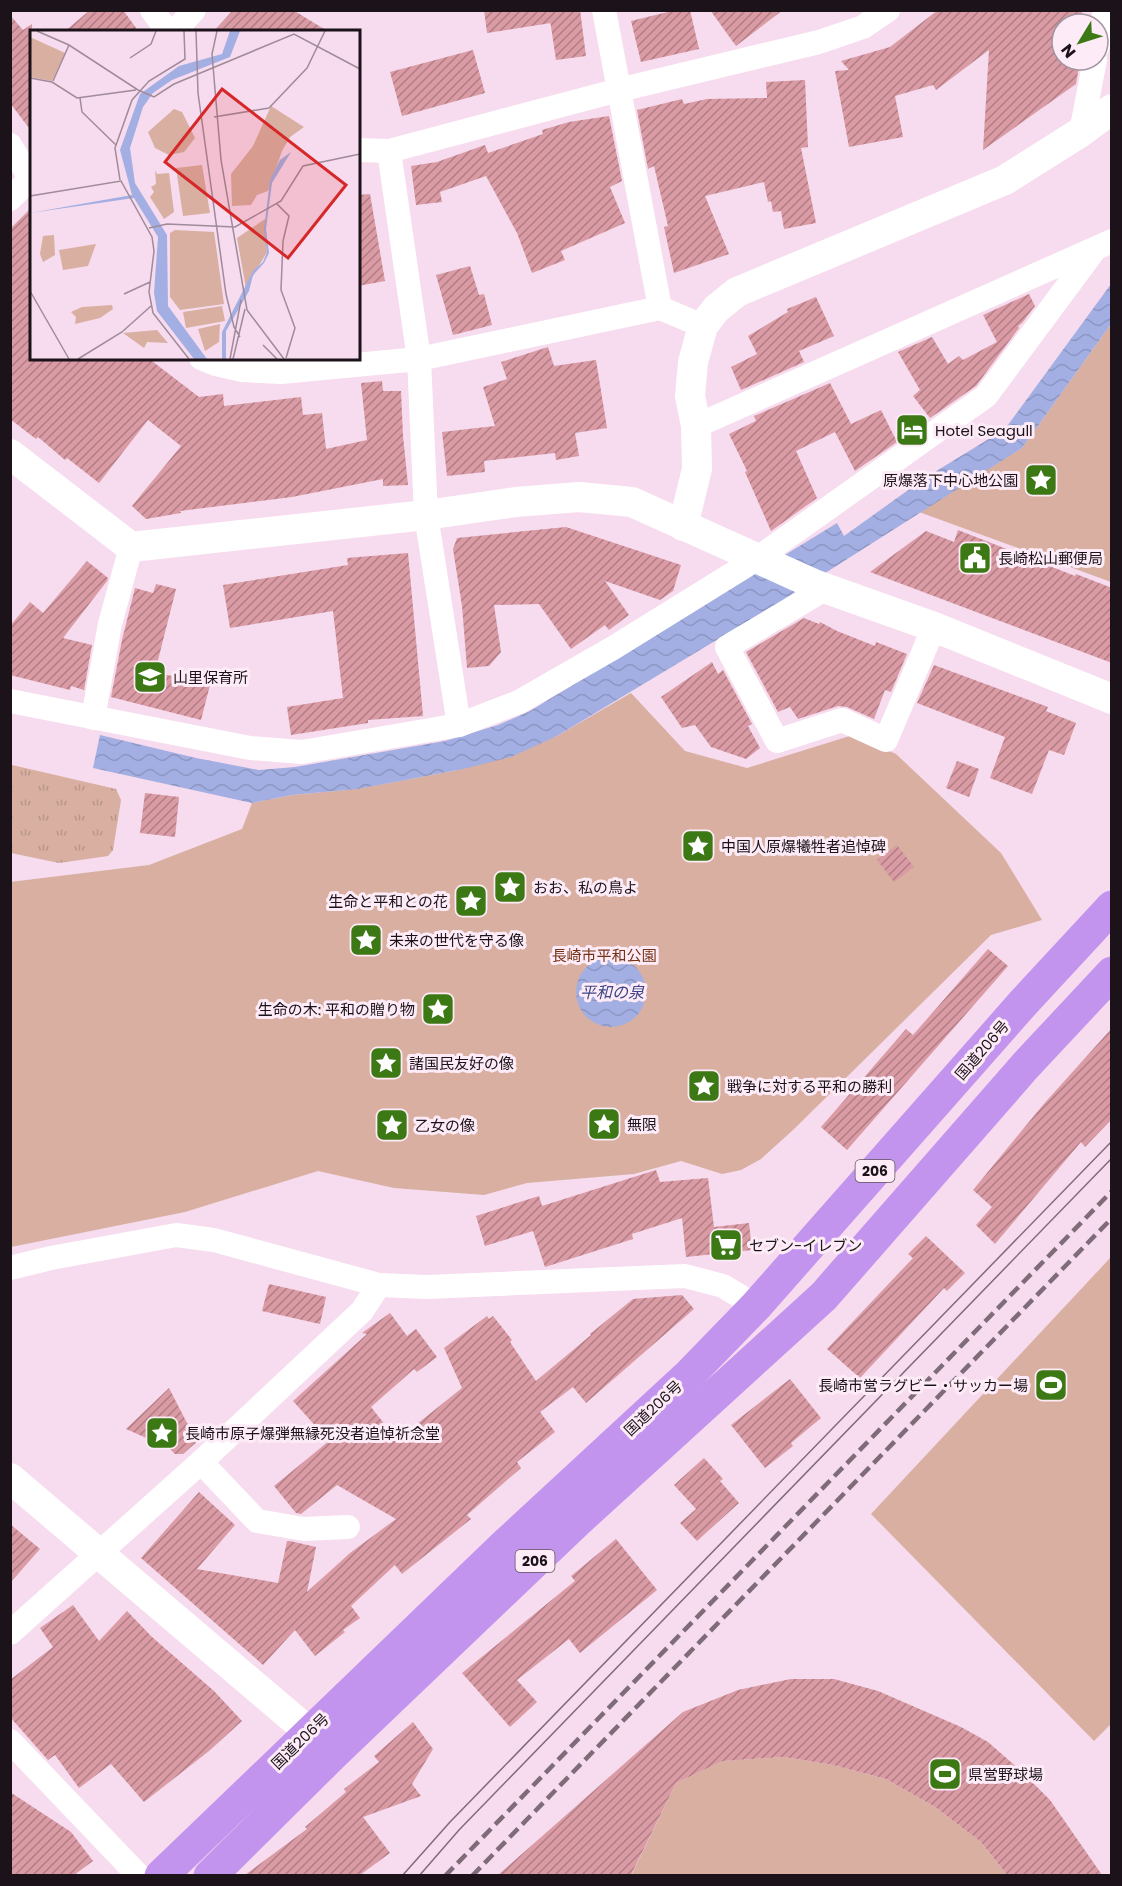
<svg xmlns="http://www.w3.org/2000/svg" width="1122" height="1886" font-family="Poppins,'Noto Sans JP',sans-serif">
<style>
.grass{fill:url(#grass-tufts)}
.green{fill:#d8afa1}
.water{fill:url(#water-waves)}
.building{fill:url(#building-hatch)}
.lines{fill:none;stroke-linecap:round;stroke-linejoin:round}
.minor{stroke:#fff;stroke-width:24}
.tertiary{stroke:#fff;stroke-width:30}
.trunk{stroke:#c294ee;stroke-width:33}
.tram{stroke:#7e6c79;stroke-width:1.5}
.rail{stroke:#7e6c79;stroke-width:4.5;stroke-dasharray:12 6;stroke-linecap:butt}
.labels{text-anchor:middle;dominant-baseline:central;stroke-width:6;stroke-linejoin:round;paint-order:stroke}
.shield{fill:#fdecf7;stroke:#60545c;stroke-width:1.5}
.shield-label{font-size:14px;font-weight:bold;fill:#1c131a}
.poi-label{font-size:15px;fill:#1c131a;stroke:#fdecf7;text-anchor:start}
.park-label{font-size:15px;fill:#763113;stroke:#fdecf7}
.street-label{font-size:15px;fill:#1c131a;stroke:#fdecf7}
.water-label{font-size:16px;font-style:italic;fill:#3c4686;stroke:#fdecf7}
.inset-road{fill:none;stroke:#9f8b99;stroke-width:1.5}
.view{fill:#d62828;fill-opacity:0.15;stroke:#d62828;stroke-width:3}
.inset-edge{fill:none;stroke:#1c131a;stroke-width:3}
</style>
<defs>
<pattern id="grass-tufts" width="24" height="20" patternUnits="userSpaceOnUse" patternTransform="scale(1.5)"><rect width="24" height="20" fill="#d8afa1"/><path d="M3 7l-1-3M5 7V3M7 7l1-3M15 17l-1-3M17 17v-4M19 17l1-3" fill="none" stroke="#b9968a"/></pattern>
<pattern id="water-waves" width="16" height="10" patternUnits="userSpaceOnUse" patternTransform="scale(1.5)"><rect width="16" height="10" fill="#a3afe3"/><path d="M0 5q4-4 8 0t8 0" fill="none" stroke="#8c96c2"/></pattern>
<pattern id="building-hatch" width="6" height="6" patternUnits="userSpaceOnUse" patternTransform="scale(1.5)"><rect width="6" height="6" fill="#da9ba4"/><path d="M-1 1l2-2M0 6l6-6M5 7l2-2" fill="none" stroke="#b07d85"/></pattern>
</defs>
<rect width="100%" height="100%" fill="#f7dbee"/>
<path class="grass" d="M12 765 116 789 121 800 113 850 108 856 59 863 11 853 10 773Z"/>
<g class="green">
<path d="M1111 324V582L919 512 1022 448Z"/>
<path d="M631 693 685 751 747 768 853 735 896 754 1001 853 1042 920 991 935 793 1130 761 1159 741 1170 722 1174 681 1161 634 1174 527 1183 484 1195 394 1188 318 1171 185 1212 11 1247 10 882 149 865 242 829 252 803 292 795 357 789 463 769 557 736Z"/>
<path d="M1111 1257 1112 1723 1094 1741 871 1514Z"/>
<path d="M784 1757 833 1765 886 1779 935 1807 981 1842 1007 1875 631 1876 676 1783 723 1761Z"/>
</g>
<g class="water">
<path d="M1111 284V324L1022 448 778 603 557 736 511 757 463 769 358 789 292 795 252 803 93 768 100 735 196 758 259 770 295 767 445 741 498 725 530 711 837 523 844 536 925 478 1005 429Z"/>
<circle cx="611" cy="992" r="35"/>
</g>
<g class="building">
<path d="M90 10H123L139 32H64Z"/>
<path d="M233 10H293L329 32H213Z"/>
<path d="M484 10H580L586 56 556 60 550 20 551 23 487 33Z"/>
<path d="M676 10H690L699 49 641 62 631 21Z"/>
<path d="M710 10H783L736 46Z"/>
<path d="M938 10H1082L1081 24H1062V60H1080L1076 84 983 150 989 50 936 90 933 85 895 96 903 137 849 147 835 71 849 70 841 61 890 47Z"/>
<path d="M10 15 23 30 32 24V132L10 103Z"/>
<path d="M473 50 485 93 402 116 390 72Z"/>
<path d="M805 80 808 147 801 148 816 223 784 229 781 211 773 212 771 201 768 202 764 182 705 196 729 254 674 273 664 227 668 226 654 166 648 169 637 110 682 99 684 104 707 99 767 98 766 82Z"/>
<path d="M609 116 622 181 610 187 625 223 561 251 565 260 532 273 517 233 486 176 440 192 442 202 416 205 411 166 437 162 485 145 488 153 543 134 542 130 569 122Z"/>
<path d="M370 194 385 281 358 286V195Z"/>
<path d="M32 207V358H148L199 397 223 394 224 406 301 397 303 415 322 413 326 449 367 440 361 383 382 381 383 391H401L403 436 408 485 383 486V479L292 497 180 511 181 513 146 519 132 506 181 446 148 420 99 483 67 458 65 460 38 437 36 439 10 419V229Z"/>
<path d="M470 266 479 295 484 294 492 325 453 335 436 275Z"/>
<path d="M1029 294 1035 306 1022 323 1018 326 1019 328 976 386 930 418 913 396 920 390 898 352 932 337 948 364 959 356 963 360 997 342 983 315Z"/>
<path d="M816 297 834 336 799 351 804 362 741 390 731 367 757 354 748 336 788 312 787 309Z"/>
<path d="M548 347 554 366 596 360 607 428 575 433 579 456 556 460 555 453 484 461 485 472 447 476 442 432 495 426 483 387 507 379 501 362Z"/>
<path d="M830 383 851 424 881 410 897 442 855 471 835 432 796 451 817 498 771 531 745 472 747 471 729 434 756 421 754 416Z"/>
<path d="M566 527 681 565 673 591 660 600 605 581 629 615 609 630 605 625 571 649 539 604 494 605 501 652 489 666 467 668 462 606 453 549 457 538Z"/>
<path d="M958 530 1075 576 1076 574 1112 588V663L870 572 926 531 954 542Z"/>
<path d="M408 553 423 716 368 720V723L291 735 287 707 343 698 333 611 230 628 223 585 348 565 347 558Z"/>
<path d="M87 561 108 578 107 581 63 638 92 645 84 690 71 686 70 690 10 675V626L30 602 43 613Z"/>
<path d="M156 584 176 589 155 672 210 685 201 720 111 697 122 640 135 588 153 593Z"/>
<path d="M804 618 819 624 820 622 837 631 875 646 876 642 907 654 891 692 885 690 874 719 847 707 838 706 798 719 790 707 778 712 746 652Z"/>
<path d="M712 662 718 674 723 670 752 724 748 726 760 748 746 759 711 747 695 725 682 728 661 697Z"/>
<path d="M934 665 1048 707 1046 711 1076 723 1064 755 1049 750 1032 794 990 778 1005 737 917 703Z"/>
<path d="M957 761 979 769 969 797 946 788Z"/>
<path d="M145 793 179 797 175 837 140 833Z"/>
<path d="M897 845 914 867 894 882 877 860Z"/>
<path d="M988 949 1008 966 847 1150 821 1127 906 1029 913 1035Z"/>
<path d="M1112 1028V1119L1085 1147 1081 1142 995 1244 976 1225 992 1207 973 1190 1042 1106Z"/>
<path d="M656 1170 660 1182 708 1178 714 1227 749 1223 752 1250 686 1257 682 1218 632 1234 633 1239 545 1267 533 1231 485 1246 476 1216 539 1196 542 1206Z"/>
<path d="M926 1236 965 1273 947 1291 944 1288 860 1378 827 1349 913 1258 908 1254Z"/>
<path d="M269 1284 326 1297 320 1324 262 1311Z"/>
<path d="M682 1295 694 1309 586 1403 573 1387 540 1412 555 1432 517 1462 521 1468 467 1515 471 1519 402 1574 395 1565 351 1606 360 1618 343 1630 345 1632 315 1656 295 1630 263 1665 141 1558 199 1492 235 1525 197 1569 278 1583 287 1541H290L316 1547 307 1592 350 1553 396 1519 337 1485 301 1514 296 1513 274 1486 329 1441 293 1401 367 1334 362 1333 390 1313 407 1336 416 1329 437 1357 417 1372 414 1369 371 1407 397 1440 462 1388 444 1348 487 1316 489 1319 493 1316 512 1340 510 1342 536 1381 591 1335 590 1334 633 1299Z"/>
<path d="M790 1379 821 1418 791 1443 793 1446 765 1468 731 1425Z"/>
<path d="M169 1388 187 1423 200 1439 183 1454H175L169 1448 126 1429Z"/>
<path d="M704 1458 723 1479 720 1481 739 1503 697 1541 680 1523 696 1509 674 1485Z"/>
<path d="M10 1524 40 1549 10 1583Z"/>
<path d="M616 1539 657 1590 580 1653 569 1639 517 1680 537 1702 510 1727 462 1673 575 1581 571 1576Z"/>
<path d="M73 1605 99 1641 127 1611 152 1637 214 1691 242 1721 209 1751 144 1802 111 1764 79 1788 55 1755 48 1760 10 1717V1680L53 1647 40 1628Z"/>
<path d="M791 1679H834L878 1691 961 1727 988 1742 1019 1769 1050 1800 1102 1875H1007L981 1842 935 1807 886 1779 833 1765 784 1757 723 1761 676 1783 631 1875H498L683 1712 738 1690Z"/>
<path d="M413 1722 433 1749 412 1784 421 1796 363 1817 390 1853 360 1875H245L307 1829 305 1827 346 1792 344 1789 379 1762 374 1756Z"/>
<path d="M10 1792 71 1832 93 1861 74 1875H10Z"/>
</g>
<g class="lines">
<g class="minor">
<path d="M152 10 168 32"/>
<path d="M604 10 660 308"/>
<path d="M174 32 194 10"/>
<path d="M1098 46 1105 10"/>
<path d="M1081 132 1095 60"/>
<path d="M10 145 32 181"/>
<path d="M358 150 389 151 619 90 819 42 863 27 888 10"/>
<path d="M389 151 419 359 426 515 459 725"/>
<path d="M10 199 32 177"/>
<path d="M201 358 216 364 242 370 281 372 419 359 660 308 703 326"/>
<path d="M696 426 1112 241"/>
<path d="M825 589 727 647 777 741 842 720 886 740 934 627"/>
<path d="M10 701 250 748 302 752 459 725 519 702 613 648 755 560 986 396 1095 249"/>
<path d="M93 718 110 624 131 547"/>
<path d="M10 1268 51 1258 176 1235 214 1240 379 1285 426 1287 685 1276 723 1286 756 1306"/>
<path d="M201 1462 257 1521 304 1529 348 1527"/>
<path d="M10 1633 201 1462 362 1311 379 1285"/>
<path d="M10 1741 139 1876"/>
</g>
<g class="tertiary">
<path d="M10 454 131 547 426 515 516 502 579 497 632 502 816 585 934 627 1112 699"/>
<path d="M683 526 697 469 696 426 690 396 693 362 703 326 716 309 737 292 1005 180 1081 132 1112 109"/>
<path d="M10 1478 329 1749"/>
</g>
<g class="trunk">
<path d="M161 1876 504 1546 690 1374 756 1306 1024 1002 1112 907"/>
<path d="M210 1876 334 1753 576 1522 824 1296 1026 1065 1112 973"/>
</g>
<g class="tram">
<path d="M402 1876 450 1822 1112 1141"/>
<path d="M419 1876 459 1830 1112 1158"/>
</g>
<g class="rail">
<path d="M445 1876 1112 1191"/>
<path d="M472 1876 1112 1218"/>
</g>
</g>
<defs>
<g id="hotel-square" transform="scale(1.725)"><rect x="-9" y="-9" width="18" height="18" rx="4" fill="#3c7914" stroke="#fdecf7"/><path d="M-6-4.5h1.5V1H6V5H4.5V3h-9V5H-6ZM-4 0a1.8 1.8 0 1 1 3.6 0ZM.5 0V-2.5h3Q6-2.5 6 0Z" fill="#fff"/></g>
<g id="sight-square" transform="scale(1.725)"><rect x="-9" y="-9" width="18" height="18" rx="4" fill="#3c7914" stroke="#fdecf7"/><path d="M0-6L1.8-2.2L6-1.7L2.9 1.2L3.7 5.4L0 3.3L-3.7 5.4L-2.9 1.2L-6-1.7L-1.8-2.2Z" fill="#fff"/></g>
<g id="civic-square" transform="scale(1.725)"><rect x="-9" y="-9" width="18" height="18" rx="4" fill="#3c7914" stroke="#fdecf7"/><path d="M-.6-6.5H3V-4.5H.6V-3L4-1V1h2V6H-6V1h2V-1L-.6-3ZM-1.2 2.5V6h2.4V2.5Z" fill="#fff"/></g>
<g id="school-square" transform="scale(1.725)"><rect x="-9" y="-9" width="18" height="18" rx="4" fill="#3c7914" stroke="#fdecf7"/><path d="M0-5L7-2L0 1L-7-2ZM-4 1L0 2.5L4 1V4Q0 6-4 4Z" fill="#fff"/></g>
<g id="supermarket-square" transform="scale(1.725)"><rect x="-9" y="-9" width="18" height="18" rx="4" fill="#3c7914" stroke="#fdecf7"/><path d="M-6-5.5h2.5l.6 2H6L4.5 2H-2.5L-4.4-4H-6ZM-1.5 3.2a1.3 1.3 0 1 0 .1 0ZM3 3.2a1.3 1.3 0 1 0 .1 0Z" fill="#fff"/></g>
<g id="stadium-square" transform="scale(1.725)"><rect x="-9" y="-9" width="18" height="18" rx="4" fill="#3c7914" stroke="#fdecf7"/><path d="M0-5a6.5 5 0 1 0 0 10a6.5 5 0 1 0 0-10ZM-3.5-1.8h7v3.6h-7Z" fill="#fff"/></g>
</defs>
<g fill-rule="evenodd">
<use href="#hotel-square" x="912" y="430"/>
<use href="#sight-square" x="1041" y="480"/>
<use href="#civic-square" x="975" y="558"/>
<use href="#school-square" x="150" y="677"/>
<use href="#sight-square" x="698" y="846"/>
<use href="#sight-square" x="510" y="887"/>
<use href="#sight-square" x="471" y="901"/>
<use href="#sight-square" x="366" y="940"/>
<use href="#sight-square" x="438" y="1009"/>
<use href="#sight-square" x="386" y="1063"/>
<use href="#sight-square" x="704" y="1086"/>
<use href="#sight-square" x="604" y="1124"/>
<use href="#sight-square" x="392" y="1125"/>
<use href="#supermarket-square" x="726" y="1245"/>
<use href="#stadium-square" x="1051" y="1385"/>
<use href="#sight-square" x="162" y="1433"/>
<use href="#stadium-square" x="945" y="1774"/>
</g>
<g class="labels">
<g class="shield">
<rect x="855.5" y="1160" width="39" height="22" rx="4.5"/>
<rect x="515.5" y="1550" width="39" height="22" rx="4.5"/>
</g>
<g class="shield-label">
<text x="875" y="1171">206</text>
<text x="535" y="1561">206</text>
</g>
<g class="poi-label">
<text x="935" y="430">Hotel Seagull</text>
<text x="1018" y="480" text-anchor="end">原爆落下中心地公園</text>
<text x="998" y="558">長崎松山郵便局</text>
<text x="173" y="677">山里保育所</text>
<text x="721" y="846">中国人原爆犧牲者追悼碑</text>
<text x="533" y="887">おお、私の鳥よ</text>
<text x="448" y="901" text-anchor="end">生命と平和との花</text>
<text x="389" y="940">未来の世代を守る像</text>
<text x="415" y="1009" text-anchor="end">生命の木: 平和の贈り物</text>
<text x="409" y="1063">諸国民友好の像</text>
<text x="727" y="1086">戦争に対する平和の勝利</text>
<text x="627" y="1124">無限</text>
<text x="415" y="1125">乙女の像</text>
<text x="749" y="1245">セブン-イレブン</text>
<text x="1028" y="1385" text-anchor="end">長崎市営ラグビー・サッカー場</text>
<text x="185" y="1433">長崎市原子爆弾無縁死没者追悼祈念堂</text>
<text x="968" y="1774">県営野球場</text>
</g>
<g class="park-label">
<text x="604" y="955">長崎市平和公園</text>
</g>
<g class="street-label">
<text transform="translate(982 1050) rotate(-49)">国道206号</text>
<text transform="translate(653 1408) rotate(-43)">国道206号</text>
<text transform="translate(300 1741) rotate(-44)">国道206号</text>
</g>
<g class="water-label">
<text x="612" y="992">平和の泉</text>
</g>
</g>
<g transform="translate(30 30)">
<rect width="330" height="330" fill="#f7dbee"/>
<path d="M82 275 83 279 70 288 45 294 46 287 41 282 52 277Z" fill="#d8afa1"/>
<path d="M0 7 35 23 22 51 0 47ZM241 76 274 97 260 107 252 121 238 161 227 165 221 175 202 176 201 144 223 116ZM144 79 152 82 165 108 154 122 139 125 125 118 118 102ZM172 135 180 183 153 186 146 138ZM125 140 127 144 139 143 144 182 134 189 120 167 124 162 121 157 126 154ZM235 189 237 222 216 258 207 208ZM145 200 184 202 194 274 150 280 140 267V203ZM24 205 25 225 13 232 10 224 13 206ZM66 214 58 236 33 240 29 220ZM192 276 195 291 156 298 153 282ZM190 294 189 312 175 321 168 299ZM127 300 138 313 117 312 114 318 93 303Z" fill="#d8afa1"/>
<path d="M200 1H210L200 27 142 50 123 63 113 77 100 118 105 153 137 205 138 276 177 329H164L127 281 124 263 128 207 104 168 0 183 102 165 90 120 110 64 149 36 192 24ZM261 122 242 153 236 199 239 223 234 233 223 245 219 261 196 301V329H192V302L223 241 233 232 237 222 234 199 240 150 250 130Z" fill="#a3afe3"/>
<path class="inset-road" d="M7 1 39 15 108 60 124 67 144 54 264 4 330 39M166 1 168 63 196 264 204 297 210 307M187 1 182 24 191 130 217 280 254 329M100 28 121 14 126 1M0 48 22 52 47 68 106 60M23 51 39 15M50 68 52 82 86 115M184 87 239 78 277 38 295 1M90 150 85 118 102 70 119 51 155 29 154 1M0 166 91 151 122 207 124 221 119 262 123 283 159 329M246 173 259 186 253 211 251 260 265 298 256 328M119 198 137 194 205 197 251 171 273 136 330 124M0 261 39 329M94 264 120 252M233 315 247 329M48 329 92 302 121 276M200 329 211 270M203 329 215 279"/>
<path class="view" d="M192 59 316 155 258 228 135 132Z"/>
<rect width="330" height="330" class="inset-edge"/>
</g>
<rect width="1122" height="1886" fill="none" stroke="#1c131a" stroke-width="24"/>
<g transform="translate(1080 42) rotate(232)"><circle r="28" fill="#fdecf7" stroke="#a3959f" stroke-width="1.5"/>
<path d="M0-4.5L10 22L0 15L-10 22Z" fill="#3c7914"/>
<text y="-9" font-size="16" font-weight="bold" text-anchor="middle" fill="#1c131a">N</text>
</g>
</svg>
